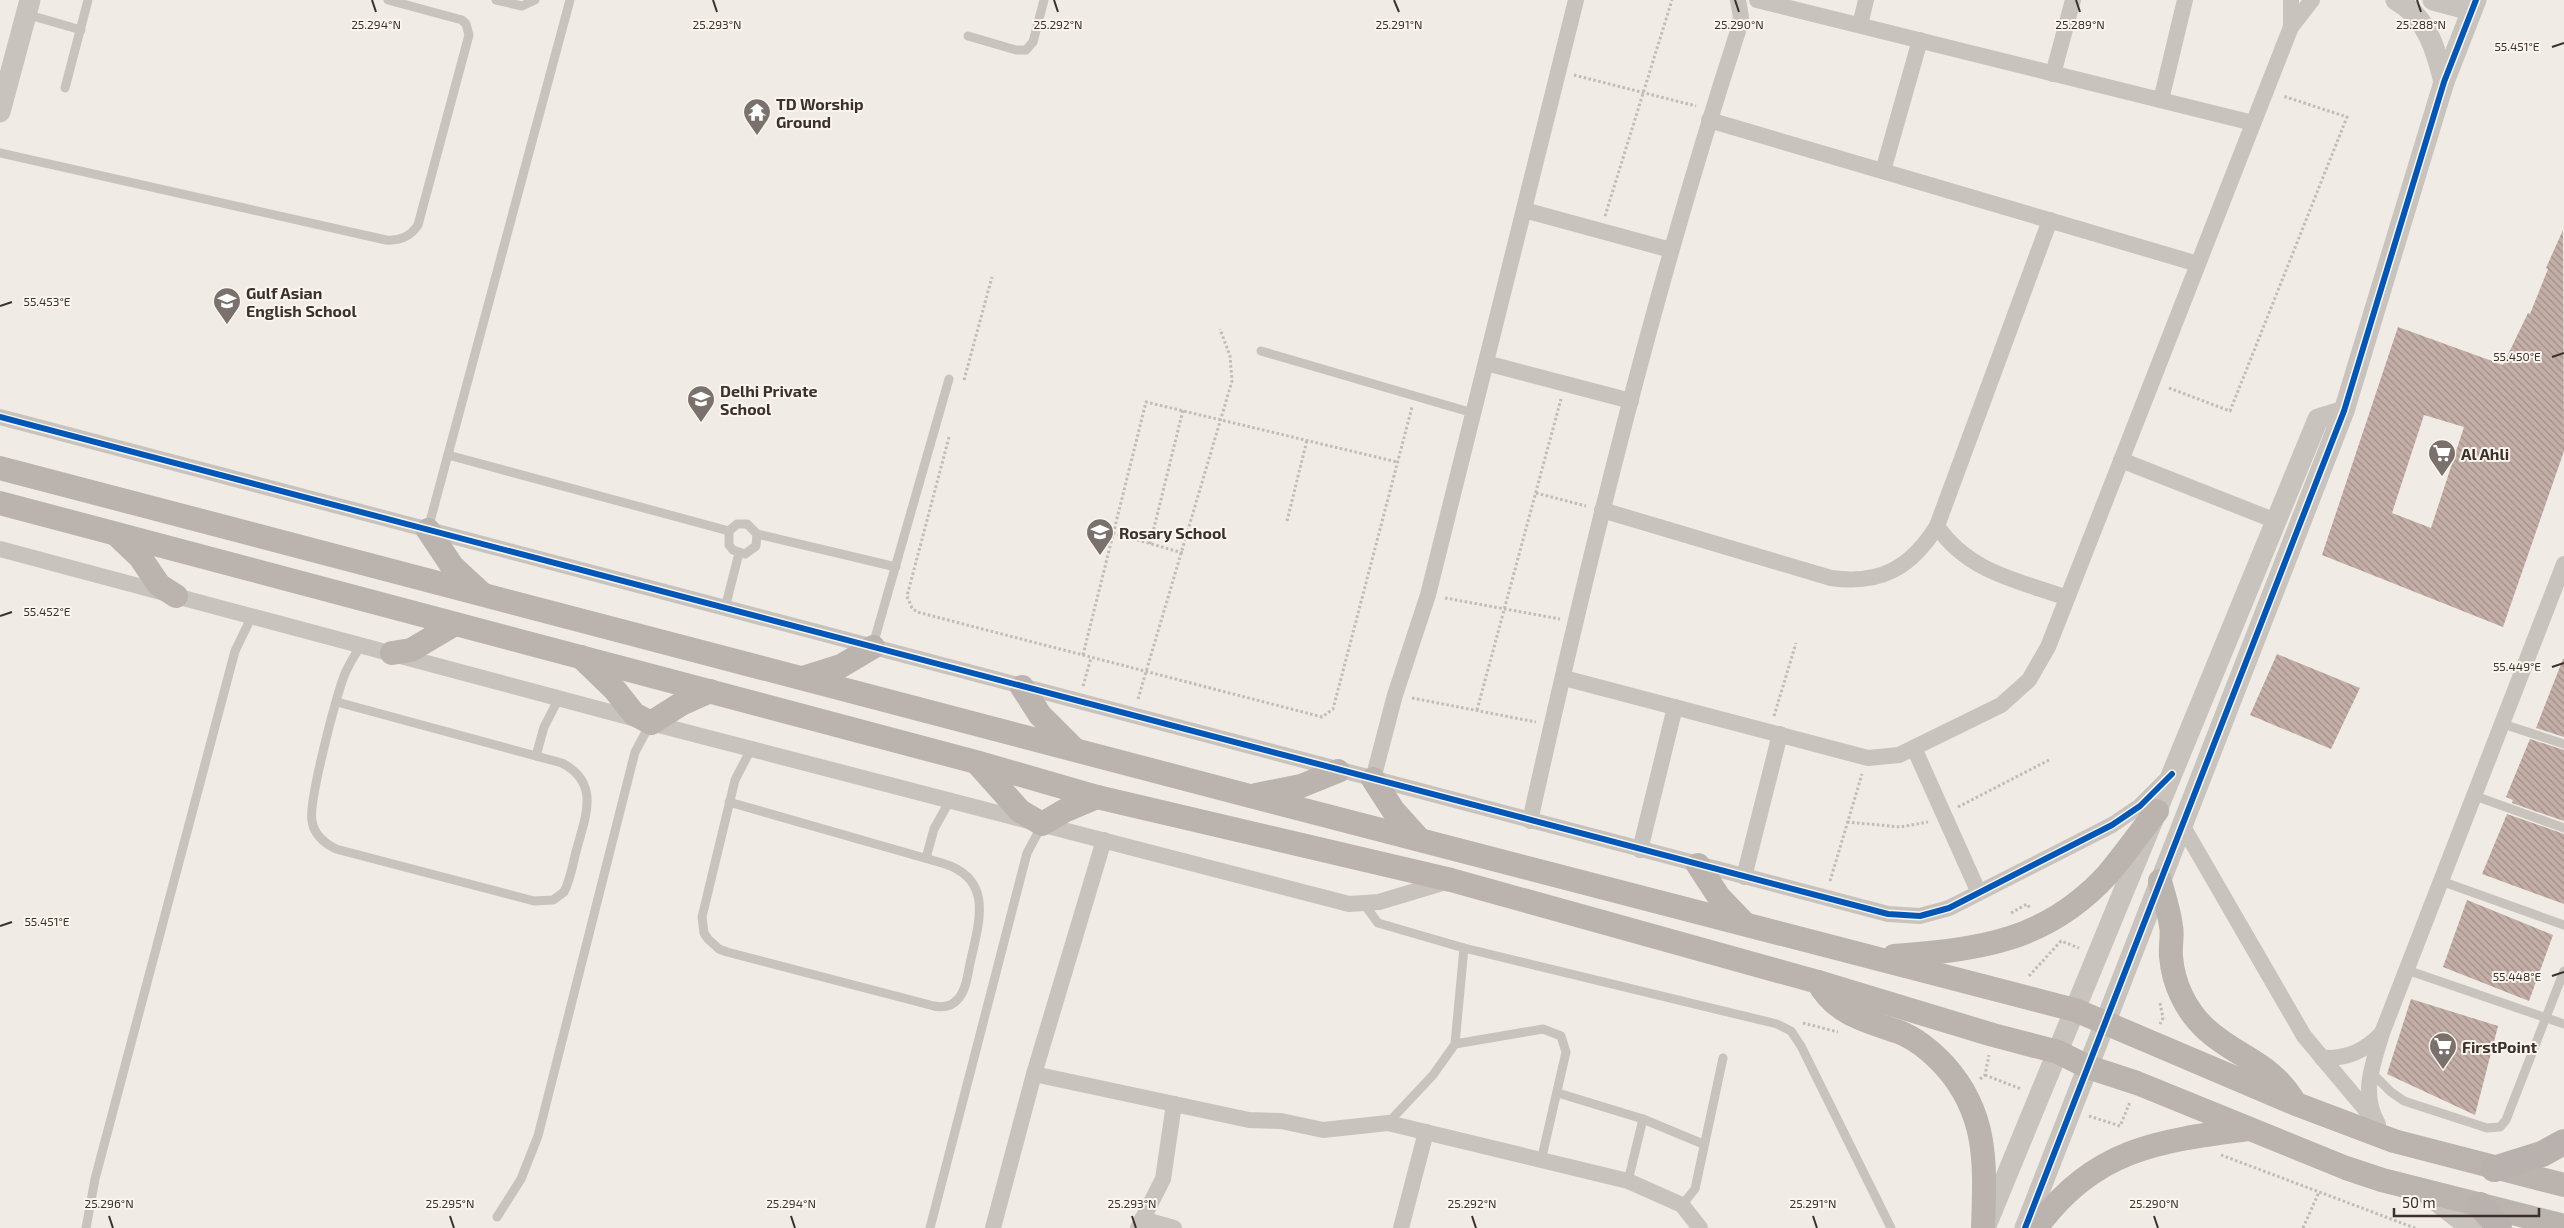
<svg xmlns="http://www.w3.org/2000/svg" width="2564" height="1228" font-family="'Exo 2',sans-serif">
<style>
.building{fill:url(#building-back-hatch);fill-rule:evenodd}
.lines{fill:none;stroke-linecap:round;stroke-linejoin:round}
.path{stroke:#c2bbb6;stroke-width:3;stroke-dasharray:2.5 2.5;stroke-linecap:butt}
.service{stroke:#c9c3be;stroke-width:9}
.minor{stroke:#c9c3be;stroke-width:16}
.tertiary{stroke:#c9c3be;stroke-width:21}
.secondary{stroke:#bab3ae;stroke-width:24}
.primary{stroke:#b8b1ad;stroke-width:26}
.cycleway-casing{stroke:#fbf5ee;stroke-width:9}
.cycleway{stroke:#0057b8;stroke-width:6}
.ticks{fill:none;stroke:#3b302b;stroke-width:2}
.labels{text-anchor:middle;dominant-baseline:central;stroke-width:4;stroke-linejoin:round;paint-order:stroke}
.poi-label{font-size:16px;font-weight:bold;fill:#3b302b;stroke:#fbf5ee;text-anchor:start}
.ticks-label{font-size:12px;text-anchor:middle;fill:#3b302b;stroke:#fbf5ee;stroke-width:4;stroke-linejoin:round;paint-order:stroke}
</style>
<defs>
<pattern id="building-back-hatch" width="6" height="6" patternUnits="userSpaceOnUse" patternTransform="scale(1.25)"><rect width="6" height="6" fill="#c3afa7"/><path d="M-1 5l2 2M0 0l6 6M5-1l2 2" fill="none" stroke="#a08f88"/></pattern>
</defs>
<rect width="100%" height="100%" fill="#f0ebe5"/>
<g class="building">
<path d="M2563 230 2564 451 2503 627 2322 555 2398 327 2503 365 2528 313 2530 314 2548 269 2546 268ZM2424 415 2464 427 2431 528 2392 513Z"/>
<path d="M2277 654 2360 688 2331 749 2250 715Z"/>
<path d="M2563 659H2564V737L2536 728Z"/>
<path d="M2530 739 2564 750V821L2512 803 2513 800 2506 797Z"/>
<path d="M2507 814 2564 834V904L2482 874Z"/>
<path d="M2467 900 2553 935 2529 1001 2443 967Z"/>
<path d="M2411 999 2498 1026 2475 1115 2387 1074Z"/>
</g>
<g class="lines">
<g class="path">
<path d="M1574 75 1696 106"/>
<path d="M1605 216 1672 0"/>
<path d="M964 380 992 277"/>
<path d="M2169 388 2230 411 2347 117 2283 96"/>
<path d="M949 437 907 596 912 608 917 612 1322 717 1333 709 1412 407"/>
<path d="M1536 493 1586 506"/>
<path d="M1287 521 1307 440"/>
<path d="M1113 533 1183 553"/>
<path d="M1150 544 1183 410"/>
<path d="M1445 598 1560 619"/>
<path d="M1083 655 1146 402 1397 462"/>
<path d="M1083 686 1091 658"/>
<path d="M1412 698 1536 722"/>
<path d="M1138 699 1232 381 1230 356 1220 329"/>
<path d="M1477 710 1561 399"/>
<path d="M1774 716 1796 643"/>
<path d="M1958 807 2049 760"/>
<path d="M1847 822 1900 827 1928 822"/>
<path d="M1830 881 1862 774"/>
<path d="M2011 913 2027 904 2030 908"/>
<path d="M2029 976 2061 941 2079 948"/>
<path d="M2160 1003 2163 1018 2160 1024"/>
<path d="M1803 1023 1838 1032"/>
<path d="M1985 1075 2021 1089"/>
<path d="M1980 1079 1985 1075 1989 1055"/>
<path d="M2089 1116 2120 1126 2130 1102"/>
<path d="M2221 1155 2415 1228"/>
<path d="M2303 1228 2319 1192"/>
</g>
<g class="service">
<path d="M496 0 522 6 535 0"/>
<path d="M26 14 81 30"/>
<path d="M968 36 1016 50H1026L1033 42 1044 0"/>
<path d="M65 88 88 0"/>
<path d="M0 153 386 240C400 241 410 237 418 225L469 35 466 24 462 20 388 0"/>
<path d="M1261 351 1473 413"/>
<path d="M448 455 729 531"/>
<path d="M428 529 570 0"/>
<path d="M757 534 756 546 745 554 733 550 729 545V531L737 524H747L757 534 896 567"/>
<path d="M725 608 739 553"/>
<path d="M873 645 949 379"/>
<path d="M337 702 562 763C600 783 586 815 577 848 573 862 571 879 564 892L553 900 534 901 336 849C324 843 314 835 312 821 308 802 336 698 344 676 348 665 355 655 361 645"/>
<path d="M2503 724 2564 744"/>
<path d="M536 756 544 727 559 698"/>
<path d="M2475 796 2564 828"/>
<path d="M729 802 942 863C993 878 980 919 971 959 968 971 967 989 958 999 952 1006 943 1008 934 1006L727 952 719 949 708 939 704 933 702 917 735 780 751 749"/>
<path d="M926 858 934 829 950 800"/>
<path d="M2441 881 2564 925"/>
<path d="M1364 904 1378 923 1464 948 1777 1024 1791 1031 1801 1046 1891 1228"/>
<path d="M2407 970 2564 1024"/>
<path d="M1455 1044 1543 1029 1561 1036 1566 1052 1541 1161"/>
<path d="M2371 1072 2391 1092 2404 1101 2487 1128 2500 1127 2506 1120 2564 971"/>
<path d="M1558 1093 1643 1119 1703 1144"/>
<path d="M1388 1123 1433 1075 1455 1044 1464 948"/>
<path d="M1628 1181 1643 1119"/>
<path d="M1682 1205 1695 1189 1723 1058"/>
<path d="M497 1217 521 1179 538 1136 635 752 650 724"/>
<path d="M86 1228 95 1179 235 651 252 616"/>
<path d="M930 1228 1027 853 1042 825"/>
</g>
<g class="minor">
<path d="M1757 0 2253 123"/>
<path d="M2291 0V27"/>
<path d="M1860 25 1866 0"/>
<path d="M2053 74 2073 0"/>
<path d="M2161 100 2185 0"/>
<path d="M1709 120 2198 264"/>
<path d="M1883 171 1920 40"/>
<path d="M1524 210 1671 250"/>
<path d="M1486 363 1631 401"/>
<path d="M0 417 1888 914 1920 916 1949 908 2112 825 2140 806 2167 779"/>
<path d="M2121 460 2276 521"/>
<path d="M1602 510 1831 578C1880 585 1911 568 1937 526L2050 220"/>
<path d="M1937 526C1968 572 2017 580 2067 598"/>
<path d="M0 549 651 723 1349 904 1379 902 1449 881"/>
<path d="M1564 678 1868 758 1899 755 2001 705 2029 680 2048 647 2291 27 2312 0"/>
<path d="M1914 748 1979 893"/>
<path d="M1373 779 1395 695 1428 595 1576 0"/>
<path d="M1530 821C1589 555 1654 290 1738 31L1741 17 1738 0"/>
<path d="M2182 825 2304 1036 2371 1116"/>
<path d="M1640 850 1675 707"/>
<path d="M1744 877 1780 734"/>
<path d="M2322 1058C2347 1059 2365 1051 2382 1033"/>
<path d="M1034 1074 1249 1120 1281 1121 1323 1130 1388 1123 1628 1181 1682 1205 1700 1228"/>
<path d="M2378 1124C2360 1093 2373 1065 2382 1033L2564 564"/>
<path d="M1142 1219 1174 1228"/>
<path d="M993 1228 1034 1074 1104 840"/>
<path d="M1138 1228 1163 1179 1174 1104"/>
<path d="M1401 1228 1426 1132"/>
</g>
<g class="tertiary">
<path d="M2396 0C2427 17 2436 50 2444 82"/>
<path d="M2433 0 2471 10"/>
<path d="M0 112 30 0"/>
<path d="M2426 1193 2471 1228"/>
<path d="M1985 1228 2318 419 2344 411"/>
<path d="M2025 1228 2344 411 2444 82 2476 0"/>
</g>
<g class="secondary">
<path d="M0 468 1250 796 2075 1010 2296 1104 2394 1141 2564 1185"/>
<path d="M0 503 976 762 1097 797 1451 880 1818 982 1993 1035 2058 1052 2088 1067 2137 1083 2346 1168 2382 1180 2564 1226"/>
<path d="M428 530 452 566 481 593"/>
<path d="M116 534 140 557 159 585 176 596"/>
<path d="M392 653 411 650 455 624"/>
<path d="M581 657 615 690 634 714 651 723 681 704 710 691"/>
<path d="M803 678 841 666 873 647"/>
<path d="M1022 687 1040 715 1074 749"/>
<path d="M978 764 1020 811 1042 824 1064 811 1097 797"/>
<path d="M1373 779 1393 810 1419 839"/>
<path d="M1256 795 1301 786 1338 771"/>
<path d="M1698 865 1719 897 1745 924"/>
<path d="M2160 881C2164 896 2169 911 2171 926 2173 935 2170 946 2171 956 2173 984 2186 1011 2207 1030 2239 1059 2270 1061 2295 1103"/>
<path d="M1894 956C1980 949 2046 942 2108 874 2125 854 2140 832 2157 811"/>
<path d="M1818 982C1835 1014 1867 1021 1899 1032 1917 1039 1933 1053 1945 1066 1989 1115 1985 1167 1983 1228"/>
<path d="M2036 1228C2095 1149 2156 1141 2248 1129"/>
</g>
<g class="primary">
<path d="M2494 1169 2542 1154 2564 1142"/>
<path d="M2480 1205 2499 1228"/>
</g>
<g class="cycleway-casing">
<g id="cycleway">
<path d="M0 417 1888 914 1920 916 1949 908 2112 825 2140 806 2172 774"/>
<path d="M2025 1228 2344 411 2444 82 2476 0"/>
</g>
</g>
<use href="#cycleway" class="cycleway"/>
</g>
<path class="ticks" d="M372 0 376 12M713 0 717 12M1054 0 1058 12M1394 0 1399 12M1735 0 1739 12M2076 0 2080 12M2417 0 2421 12M2552 47 2564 43M0 306 12 302M2552 357 2564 353M0 616 12 612M2552 667 2564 663M0 926 12 922M2552 976 2564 972M109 1216 113 1228M450 1216 454 1228M791 1216 795 1228M1132 1216 1136 1228M1472 1216 1476 1228M1813 1216 1817 1228M2154 1216 2158 1228"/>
<defs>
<g id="temple-pin" transform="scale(1.4375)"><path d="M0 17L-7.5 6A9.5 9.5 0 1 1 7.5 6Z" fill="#7a716c" stroke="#fbf5ee"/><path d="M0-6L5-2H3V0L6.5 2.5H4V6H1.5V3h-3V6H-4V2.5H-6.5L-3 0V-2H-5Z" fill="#fff"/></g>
<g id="school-pin" transform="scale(1.4375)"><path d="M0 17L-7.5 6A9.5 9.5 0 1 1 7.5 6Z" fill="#7a716c" stroke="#fbf5ee"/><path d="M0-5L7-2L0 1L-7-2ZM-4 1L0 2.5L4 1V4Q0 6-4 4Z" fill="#fff"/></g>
<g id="supermarket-pin" transform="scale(1.4375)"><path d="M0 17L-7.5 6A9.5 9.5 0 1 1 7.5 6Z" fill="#7a716c" stroke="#fbf5ee"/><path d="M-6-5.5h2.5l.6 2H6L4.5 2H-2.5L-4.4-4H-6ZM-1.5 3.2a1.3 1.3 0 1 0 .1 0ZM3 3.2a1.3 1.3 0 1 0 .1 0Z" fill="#fff"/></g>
</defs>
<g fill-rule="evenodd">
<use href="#temple-pin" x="757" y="112"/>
<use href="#school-pin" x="227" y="301"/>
<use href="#school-pin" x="701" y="399"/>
<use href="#supermarket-pin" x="2442" y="453"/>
<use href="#school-pin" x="1100" y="532"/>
<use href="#supermarket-pin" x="2443" y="1046"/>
</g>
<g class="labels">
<g class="poi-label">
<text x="776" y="103">TD Worship<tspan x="776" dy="18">Ground</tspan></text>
<text x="246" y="292">Gulf Asian<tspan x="246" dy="18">English School</tspan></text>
<text x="720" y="390">Delhi Private<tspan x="720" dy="18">School</tspan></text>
<text x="2461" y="453">Al Ahli</text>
<text x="1119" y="532">Rosary School</text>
<text x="2462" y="1046">FirstPoint</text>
</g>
</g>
<g class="ticks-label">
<text x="376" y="29">25.294°N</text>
<text x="717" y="29">25.293°N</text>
<text x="1058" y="29">25.292°N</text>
<text x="1399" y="29">25.291°N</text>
<text x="1739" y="29">25.290°N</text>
<text x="2080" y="29">25.289°N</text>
<text x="2421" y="29">25.288°N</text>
<text x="2517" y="51">55.451°E</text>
<text x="47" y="306">55.453°E</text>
<text x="2517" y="361">55.450°E</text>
<text x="47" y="616">55.452°E</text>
<text x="2517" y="671">55.449°E</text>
<text x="47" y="926">55.451°E</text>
<text x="2517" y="981">55.448°E</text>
<text x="109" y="1208">25.296°N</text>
<text x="450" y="1208">25.295°N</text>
<text x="791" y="1208">25.294°N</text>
<text x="1132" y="1208">25.293°N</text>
<text x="1472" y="1208">25.292°N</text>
<text x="1813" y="1208">25.291°N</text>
<text x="2154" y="1208">25.290°N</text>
</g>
<path d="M2394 1208v8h145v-8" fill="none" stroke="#3b302b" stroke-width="2.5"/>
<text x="2402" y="1208" font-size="15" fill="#3b302b" stroke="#fbf5ee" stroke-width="4" paint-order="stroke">50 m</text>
</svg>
